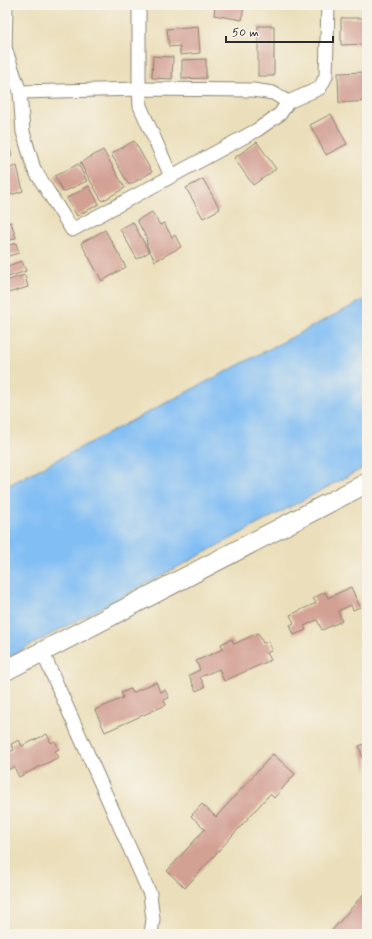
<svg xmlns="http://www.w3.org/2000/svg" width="372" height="939" font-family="Mynerve,sans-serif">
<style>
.water{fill:#81bef4;stroke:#567490}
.building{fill:#d3a094}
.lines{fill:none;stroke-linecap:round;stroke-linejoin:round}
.street-casing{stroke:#8b8573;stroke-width:15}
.secondary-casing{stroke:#8b8573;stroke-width:21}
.street{stroke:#fff;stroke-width:13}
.secondary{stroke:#fff;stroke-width:19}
</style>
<rect width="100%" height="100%" fill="#f7f3e8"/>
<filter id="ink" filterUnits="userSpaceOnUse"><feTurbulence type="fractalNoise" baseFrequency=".025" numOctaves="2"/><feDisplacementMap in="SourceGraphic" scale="8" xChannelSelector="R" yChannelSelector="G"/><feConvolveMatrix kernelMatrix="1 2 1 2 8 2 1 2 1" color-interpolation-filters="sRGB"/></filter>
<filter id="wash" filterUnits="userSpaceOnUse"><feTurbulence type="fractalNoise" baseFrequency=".012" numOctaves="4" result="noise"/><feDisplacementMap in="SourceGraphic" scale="16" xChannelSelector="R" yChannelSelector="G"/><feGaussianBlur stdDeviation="0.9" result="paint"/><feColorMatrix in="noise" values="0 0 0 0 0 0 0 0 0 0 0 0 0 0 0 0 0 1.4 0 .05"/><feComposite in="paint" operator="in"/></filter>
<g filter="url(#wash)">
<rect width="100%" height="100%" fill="#ebdfbb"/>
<path class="water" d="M367 298V466L5 659V487Z"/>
<g id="blocks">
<g class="building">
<path d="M215 5H244L242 20 214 15Z"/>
<path d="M341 18H367V44L341 45Z"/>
<path d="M198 26 200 53 180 55V46L169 47 167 29Z"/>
<rect x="258" y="26" width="16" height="50"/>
<path d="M153 56 173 57 172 79 152 78Z"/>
<path d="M206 59V78L182 79V60Z"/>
<path d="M367 72V101L339 103 338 73Z"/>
<path d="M331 114 347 144 326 155 310 125Z"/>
<path d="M6 136 12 156 5 158V137Z"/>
<path d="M134 141 152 172 129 185 111 154Z"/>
<path d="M257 142 276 169 253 185 234 158Z"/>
<path d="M103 150 125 188 102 201 80 163Z"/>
<path d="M78 164 87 181 63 192 55 176Z"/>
<path d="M17 166 23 191 8 196 5 185V169Z"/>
<path d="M203 179 220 209 203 218 186 188Z"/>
<path d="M89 186 99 204 77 216 67 198Z"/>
<path d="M152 212 160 225 164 223 172 237 175 235 181 247 155 261 147 246 146 237 137 220Z"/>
<path d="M11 222 16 238 5 242V224Z"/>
<path d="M133 222 149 252 137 259 120 229Z"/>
<path d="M105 230 126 267 102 281 81 243Z"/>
<path d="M16 243 19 253 5 257V246Z"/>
<path d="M22 261 26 271 5 278V267Z"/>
<path d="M25 275 28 287 5 294V281Z"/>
<path d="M351 587 360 607 353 610 351 605 338 611 342 621 322 630 317 620 304 626 306 630 294 635 290 625 294 623 290 615 316 603 313 598 325 592 328 598Z"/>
<path d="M258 633 263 643 268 641 272 650 267 653 271 660 224 681 219 669 200 677 205 687 196 691 189 675 200 670 196 661 223 649 221 644 232 639 234 644Z"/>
<path d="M156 682 160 692 165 690 169 698 164 700 166 705 105 732 95 710 123 698 121 693 130 689 132 693Z"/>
<path d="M47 734 51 743 55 741 59 749 55 751 59 757 19 777 14 767 5 771V754L14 750 11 744 19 740 22 746Z"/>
<path d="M367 743V771L359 746Z"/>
<path d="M273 754 295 774 274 798 270 794 185 888 167 871 205 829 191 816 202 804 216 817Z"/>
<path d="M367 890V934H329Z"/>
</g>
</g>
</g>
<g filter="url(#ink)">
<use href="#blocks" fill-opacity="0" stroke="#8b8573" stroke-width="1"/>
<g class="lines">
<g class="street-casing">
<g id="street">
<path d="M139 5V89L140 106 171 176"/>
<path d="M5 48 20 92 23 132 34 169 72 230 257 130 280 114 288 102 320 88 326 76 328 5"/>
<path d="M5 48 6 5"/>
<path d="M20 92 139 89 253 90 273 93 288 102"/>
<path d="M42 651 150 894 153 919 151 934"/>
</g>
</g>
<g class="secondary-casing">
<path id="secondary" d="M5 671 367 483"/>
</g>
<use href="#street" class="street"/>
<use href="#secondary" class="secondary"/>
</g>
</g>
<rect width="372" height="939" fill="none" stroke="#f7f3e8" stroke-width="20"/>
<path d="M226 36v6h107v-6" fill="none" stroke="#2b2b2b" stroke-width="2"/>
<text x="232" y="36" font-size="12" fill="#2b2b2b" stroke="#f7f3e8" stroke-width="3" paint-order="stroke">50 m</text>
</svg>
